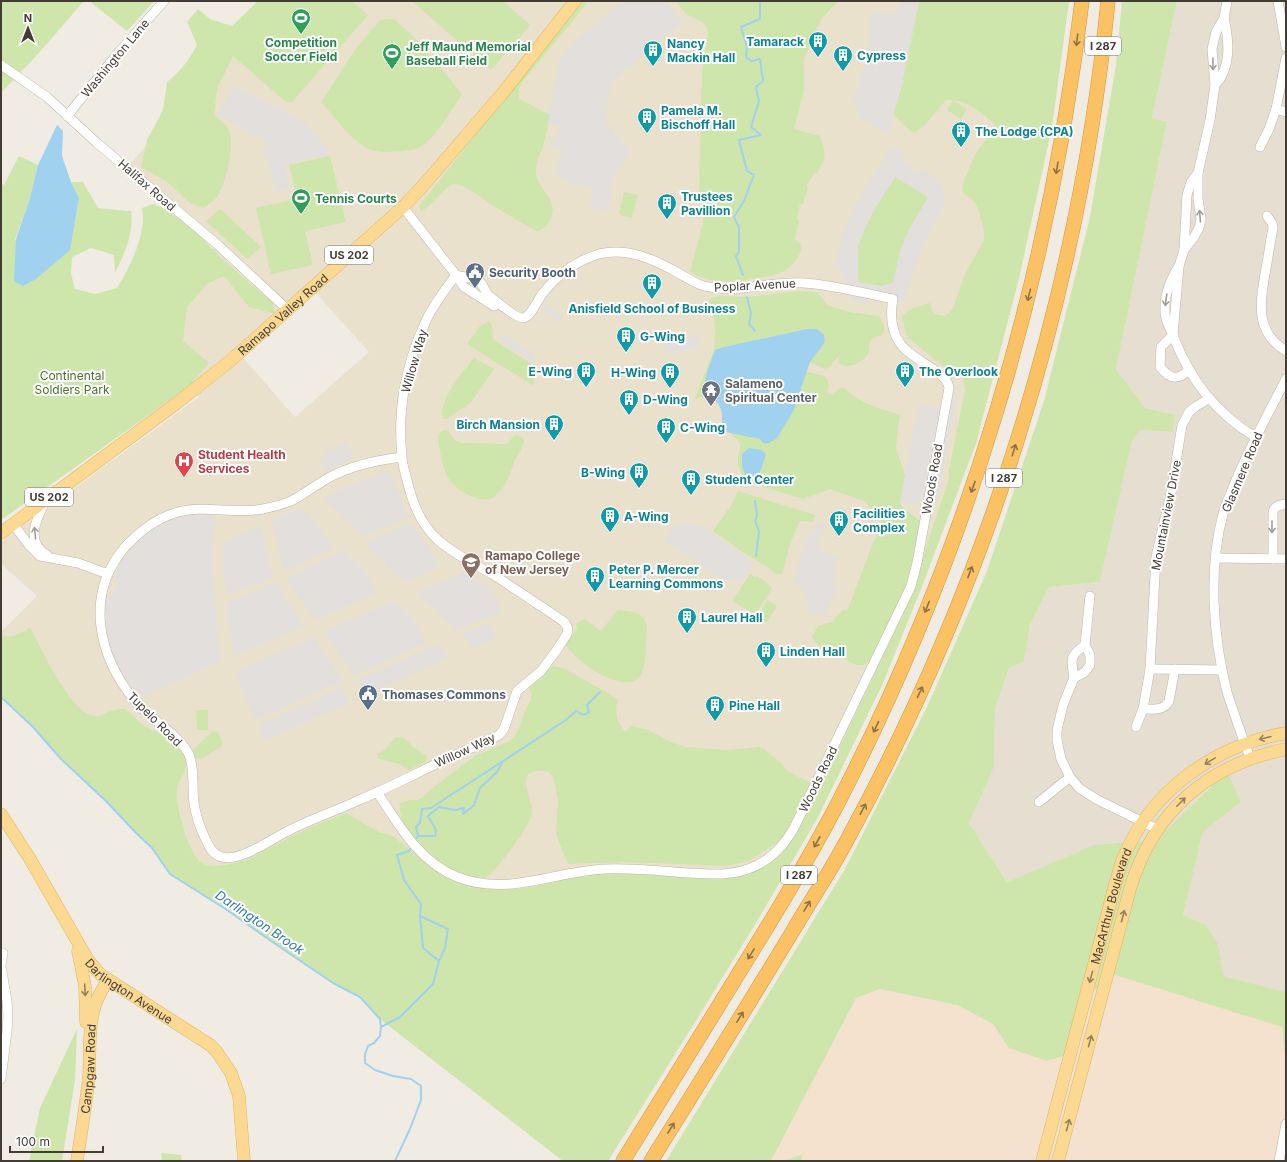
<svg xmlns="http://www.w3.org/2000/svg" width="1287" height="1162" font-family="Inter,sans-serif">
<style>
.residential{fill:#e5ded1}
.commercial{fill:#f4e2ce}
.education{fill:#eae1cd;fill-rule:evenodd}
.green{fill:#cee5ac}
.parking{fill:#e2dfdc;fill-rule:evenodd}
.water{fill:#a0d1ee}
.lines{fill:none;stroke-linecap:round;stroke-linejoin:round}
.stream{stroke:#a0d1ee;stroke-width:2}
.minor-casing{stroke:#bfb7a9;stroke-width:10}
.major-casing{stroke:#e0b562;stroke-width:13}
.highway-casing{stroke:#d99635;stroke-width:15}
.minor{stroke:#fff;stroke-width:9}
.major{stroke:#fcd992;stroke-width:12}
.highway{stroke:#fac265;stroke-width:14}
.oneway{stroke:#8c7248}
.oneway2{stroke:#a19e9a}
.oneway3{stroke:#96835e}
.labels{text-anchor:middle;dominant-baseline:central;stroke-width:4;stroke-linejoin:round;paint-order:stroke}
.shield{fill:#fff;stroke:#7b7671;stroke-width:1}
.shield-label{font-size:11px;font-weight:bold;fill:#433c34}
.culture-label{font-size:12px;font-weight:bold;fill:#0d838f;stroke:#fff;text-anchor:start}
.leisure-label{font-size:12px;font-weight:bold;fill:#27864d;stroke:#fff;text-anchor:start}
.street-label{font-size:12px;fill:#433c34;stroke:#fff}
.service-label{font-size:12px;font-weight:bold;fill:#4e5e75;stroke:#fff;text-anchor:start}
.park-label{font-size:12px;fill:#487329;stroke:#fff}
.worship-label{font-size:12px;font-weight:bold;fill:#5b616d;stroke:#fff;text-anchor:start}
.health-label{font-size:12px;font-weight:bold;fill:#be3a42;stroke:#fff;text-anchor:start}
.education-label{font-size:12px;font-weight:bold;fill:#785e54;stroke:#fff;text-anchor:start}
.water-label{font-size:13px;font-style:italic;fill:#307dab;stroke:#fff}
</style>
<rect width="100%" height="100%" fill="#f1ece3"/>
<path class="residential" d="M1177 1H1286V992L1222 976 1218 944 1206 925 1183 915 1203 832 1241 802 1226 771 1156 840 1094 845 1007 882 969 823 994 767 995 709 1009 668 1024 662 1030 625 1049 587 1100 582 1132 441 1140 430 1173 432 1175 415 1145 408 1116 369 1167 122 1152 118Z"/>
<path class="commercial" d="M1115 975 1282 1027 1286 1070V1161H801L802 1154 782 1161H771L856 998 880 989 957 1005 993 1024 1009 1048 1078 1003Z"/>
<path class="education" d="M277 1H1069L1052 126 1019 278 976 443 919 594 882 685 818 817 701 1014 608 1161H563L380 1019 360 997 333 983 227 910 170 874 152 848 61 759 33 727 1 697V632L37 596 1 564V542L199 397 126 333 220 242 129 165ZM312 289 369 352 295 417 239 353Z"/>
<g class="green">
<path d="M1 1H84L38 54 1 93Z"/>
<path d="M89 1H154L127 31Z"/>
<path d="M258 1H352L368 15 292 102H286L233 56 217 89 214 114C218 120 225 123 228 128 236 142 226 185 217 197 214 201 208 204 204 208L191 204 166 181 141 167 147 140 163 110 167 82C180 72 189 60 197 45L187 22 198 9 210 19 232 26Z"/>
<path d="M415 1H503L530 25 491 70 414 3Z"/>
<path d="M582 1H589L523 81 519 89V99L550 115C548 125 546 136 543 146 541 154 535 162 536 172 537 190 562 201 549 222 546 227 542 230 537 231 523 224 510 216 497 208 488 203 464 183 454 184 446 185 432 207 421 211L419 206Z"/>
<path d="M664 1H838L821 19 804 59V91L794 129 820 136C826 154 827 157 817 173L815 172 806 186 808 188 803 204H800L797 219 799 220 795 239C811 248 791 269 780 273 763 279 720 285 704 278 699 277 694 274 690 272L703 223V215L699 193 701 102 702 73 708 34 706 26 701 21 686 14 677 3 674 2 666 3Z"/>
<path d="M919 1H1069L1052 126 1019 278 976 443 919 594 882 685 818 817 753 928 608 1161H563L380 1019 360 997 333 983 271 941 227 910 170 874 152 848 136 833 106 801 61 759 33 727 1 697V635C13 639 20 633 30 628 41 647 71 715 95 716 102 717 108 711 115 710 118 709 122 709 125 709 133 715 150 735 161 731 169 739 184 748 186 760 188 772 179 778 177 789 175 804 188 857 204 864 216 869 234 863 246 860L308 828 347 813 354 818 379 832 393 836 427 864 474 886 490 889 513 888 584 875 608 873H750L760 869 771 862 782 853 790 842 829 769 914 591 927 544 949 479V470L965 390 963 379 961 374 947 369 907 337 902 317C907 308 921 306 930 303L932 310 935 314 944 316 949 313 953 308 965 274 984 240V231L979 210 976 204 971 198 964 194 962 189 963 183 975 155 980 147 987 139 995 124C982 113 963 97 946 100L925 125 914 133 909 130 893 114 901 89Z"/>
<path d="M1122 1H1177L1152 118 1167 122 1116 369 1145 408 1175 415 1173 432 1140 430 1132 441 1100 582 1049 587 1030 625 1024 662 1009 668 995 709 994 767 969 823 1007 882 1094 845 1156 840 1227 771 1241 802 1203 832 1183 915 1206 925 1218 944 1223 976 1286 992V1070L1282 1027 1115 975 1078 1003 1064 1056 1047 1061 1009 1048 993 1024 957 1005 880 989 856 998 771 1161H666L845 869 927 707 987 571 1044 401 1090 217 1116 65Z"/>
<path d="M394 19 420 43 462 94C450 111 434 144 413 150 401 151 388 153 376 151 357 149 334 116 321 102L357 47 380 20Z"/>
<path d="M953 100 967 109 961 119 947 110Z"/>
<path d="M19 156 38 165 30 198 15 240 75 220 79 198 71 182H83L98 208 128 211 131 210C134 234 125 252 115 273L114 255 91 248 72 257 71 274 75 289 95 294 117 288C130 267 147 233 142 208L153 204 165 209 195 230 220 257 273 303 275 314 249 307 224 276 207 284 187 307 183 341 209 363 188 387 1 520V183L4 185Z"/>
<path d="M330 156 346 222 305 231 313 265 271 274 256 208 297 199 289 165Z"/>
<path d="M895 177 928 197 909 230 901 248 893 283 881 286 858 282V246L869 219Z"/>
<path d="M624 192 638 195 632 218 619 215Z"/>
<path d="M220 209 261 247 247 259 206 221Z"/>
<path d="M796 291 816 292 820 295 827 305 849 312 879 316C883 320 888 332 881 336 876 337 873 337 870 342 869 346 870 350 868 354 865 360 853 367 846 366 843 366 840 364 838 363L840 355 835 360 831 366 825 369 810 362 825 342 807 329 724 347 715 350C710 364 703 380 708 394L694 400 714 351 715 328 714 319 709 303V299L721 296 747 297Z"/>
<path d="M489 321C494 325 491 334 494 340L530 363 532 366 534 386 467 344 480 326Z"/>
<path d="M474 358 494 369 472 401 465 407 455 413 447 419H444C435 404 465 369 474 358Z"/>
<path d="M807 372C822 375 833 375 827 393L832 395 838 389 844 388 858 399 870 405 900 415 896 447 905 476 900 502 902 507 920 521 913 559 905 588 873 657 869 662 864 665H856L816 643 812 637 818 626 832 622 843 610 847 611 874 541 879 534 881 528V522L878 516 864 501 830 489 803 499 747 482C742 476 737 465 738 457 739 453 741 449 740 444 739 439 732 437 730 432L760 439 764 444 794 410Z"/>
<path d="M445 430 449 432 456 441 461 443 507 444 514 436 517 435 524 438C525 445 518 454 515 460 510 473 506 488 494 497 488 501 483 500 476 498 445 487 442 468 438 438 439 433 440 431 445 430Z"/>
<path d="M738 491 815 515 813 522 800 521 790 543 782 574 777 575 768 567 742 552 713 531 732 504Z"/>
<path d="M750 574 756 578 757 576 765 581 772 588 755 615 732 601Z"/>
<path d="M767 600 777 606 767 622 758 617Z"/>
<path d="M618 610C630 611 644 612 647 626 646 638 647 665 641 675 625 698 576 661 566 645L567 642 577 629 576 624 584 619 601 631Z"/>
<path d="M553 666 565 669 606 692 618 700C614 712 617 722 625 732L631 726 648 730 671 742 686 747 710 749 728 750 759 747 764 749 782 764 787 771 811 783 785 834 779 842 750 860 727 866 624 862 568 864 557 837 556 829 558 800 553 776C546 768 536 770 528 774 522 789 533 800 532 813 530 828 503 859 493 872 490 874 487 877 482 878 477 879 472 876 467 875 457 871 446 867 437 860 422 850 396 823 400 803L410 800H417L423 797 430 790 475 756 508 742 514 737 520 726 526 708 531 700V694L529 687Z"/>
<path d="M196 710H208V730H197Z"/>
<path d="M213 731 218 732 222 741V746L201 759 195 758 192 751Z"/>
<path d="M396 737 404 738 414 748 426 755 427 760 424 763 409 770 399 764 377 758V754C386 751 390 743 396 737Z"/>
<path d="M77 1029 75 1080 62 1161H29L40 1108Z"/>
<path d="M161 1153 181 1155 182 1161H162Z"/>
<path d="M803 1154 801 1161H782Z"/>
</g>
<g class="parking">
<path d="M623 1H664L683 22 613 80 611 85 604 123 631 151 617 170 612 182 608 210 590 209 593 188 572 184 556 174 562 151 551 146 561 127 548 123 559 60 578 39Z"/>
<path d="M900 1H919L901 89 888 134 864 120 859 115 854 100 865 65 869 38 871 11 896 14Z"/>
<path d="M234 86 302 120 330 151 328 154 287 164 285 167 290 188 275 191 270 165 262 151 267 145V142L218 115Z"/>
<path d="M892 146 903 154 902 160 919 174 923 169 935 178 941 186 945 196 943 207 921 250 904 302 869 294 867 303 851 300 840 267H834L843 234 857 202ZM895 177 928 197 909 230 901 248 893 283 881 286 858 282V246L869 219Z"/>
<path d="M544 304 563 316 560 322 541 309Z"/>
<path d="M503 335 536 356 532 361 500 340Z"/>
<path d="M697 336 699 348 665 354 664 348 668 342Z"/>
<path d="M949 388 957 390 938 501 920 497 919 506 900 502 919 404 945 409Z"/>
<path d="M347 442 354 458 325 471 320 460 327 457 324 452Z"/>
<path d="M388 470 409 517 364 536 327 502 325 497Z"/>
<path d="M301 508 325 533 331 550 285 571 279 555 272 520Z"/>
<path d="M210 512 215 520 212 561 220 662 141 697 127 681 115 660 109 641 106 625 105 600 113 597 111 592 119 588 115 578 121 562 131 549 143 536 157 527 174 518 192 514Z"/>
<path d="M677 522 680 524 686 523 703 526 753 563 744 579 736 581 732 579 729 583 665 541Z"/>
<path d="M817 522 825 524 817 550 838 557 833 571 836 572 832 585 837 587 825 616 810 614 804 591 793 578 810 532 814 533Z"/>
<path d="M411 523 431 551 439 567 405 582 364 543Z"/>
<path d="M260 526 272 577 227 596 224 580V542Z"/>
<path d="M344 551 368 575 376 593 316 620 296 593 287 577Z"/>
<path d="M463 573 487 587 493 593 502 612 456 630 416 592Z"/>
<path d="M276 582 303 626 234 656 226 603Z"/>
<path d="M394 601 418 625 425 643 355 675 324 632Z"/>
<path d="M489 623 495 638 474 648 464 637 462 634Z"/>
<path d="M313 637 342 681 255 720 241 687 237 671Z"/>
<path d="M438 644 441 649 447 654 448 658 371 693 369 689 363 691 358 680Z"/>
<path d="M342 687 349 703 264 741 258 725Z"/>
</g>
<g class="water">
<path d="M57 125 63 131 62 156 71 182 79 198 70 250 36 279 23 286 14 281 16 239 30 198 38 165Z"/>
<path d="M807 329H817L824 335 825 342 810 362 794 410 777 438 769 443 764 444 760 439 726 432 722 427C722 420 723 412 719 405 715 399 707 395 706 387 704 376 711 361 715 350L724 347Z"/>
<path d="M749 448 761 450 766 454 762 467 756 479H754L745 475 742 466V454Z"/>
</g>
<g class="lines">
<g class="stream">
<path d="M743 275 736 256 739 252V227L734 217 744 201 754 175 747 171 739 140 761 135 751 127 759 101 756 87 763 81 760 59 751 61 746 57 747 47 741 27 760 19V1"/>
<path d="M747 297 751 313 749 324 755 331"/>
<path d="M756 479 757 485"/>
<path d="M755 501 757 515 755 521 759 531 756 556"/>
<path d="M1 697 33 727 61 759 106 801 136 833 152 848 170 874 227 910 271 941 333 983 360 997 380 1019 381 1027 380 1036 374 1043 368 1046 365 1054V1063L375 1070 393 1076 411 1079 421 1086V1100L410 1129 395 1161"/>
<path d="M418 836H435L436 830 428 816 439 807 455 810 464 808 463 814 474 805 480 788 497 772 502 763"/>
<path d="M416 839 418 836 416 827 420 823 422 809 431 808 566 720 576 711 583 715 589 712 587 705 600 692"/>
<path d="M420 916 448 929 445 948 439 961"/>
<path d="M381 1027 400 1017 433 984 439 961 423 948 420 916 421 904 404 880 397 855 409 851 410 849"/>
</g>
<g class="minor-casing">
<g id="minor">
<path d="M1278 1 1286 47"/>
<path d="M1 65 47 97 97 143 218 245 288 310"/>
<path d="M1215 85C1232 67 1229 41 1224 18"/>
<path d="M1276 109 1286 112"/>
<path d="M67 116 119 52 164 1"/>
<path d="M1260 147 1269 129 1276 109 1286 58"/>
<path d="M403 207 456 275 464 287 494 306"/>
<path d="M1267 216 1272 223 1273 228C1270 243 1268 258 1265 274 1260 304 1255 332 1286 351"/>
<path d="M1184 250 1194 237 1199 228 1201 219 1198 199V173L1210 120 1215 85 1212 49 1216 32 1224 18 1227 1"/>
<path d="M1179 266C1170 280 1164 296 1165 312 1165 322 1171 329 1174 338 1191 381 1216 413 1255 437"/>
<path d="M1173 335 1179 266 1184 250 1187 195 1191 182 1198 173"/>
<path d="M1173 335 1161 347 1160 367C1170 379 1177 381 1189 370"/>
<path d="M402 457C377 460 354 465 332 476 318 483 305 494 291 501 282 505 272 507 263 509 233 515 202 503 172 514 154 520 138 533 125 547 84 595 98 656 135 701 150 719 175 732 187 751 195 763 192 789 194 803 196 817 200 828 206 840 209 847 213 855 222 857 241 862 271 839 288 831 311 819 336 811 359 800 384 790 409 777 434 765 455 755 478 746 499 735L504 729 517 691 541 671 556 651 567 634C569 629 567 625 563 621 539 605 516 589 492 574 474 564 454 554 438 540 421 525 412 502 407 480 405 472 402 464 402 456 397 411 406 364 425 323 432 306 445 290 456 275"/>
<path d="M46 500C37 518 24 541 47 555"/>
<path d="M13 524 29 545 40 556 78 563 108 574"/>
<path d="M1216 558 1286 559"/>
<path d="M1273 559V512C1274 506 1280 505 1286 504"/>
<path d="M1090 596 1085 645 1090 655V665L1085 672 1074 678 1063 705 1057 730V740L1061 759 1070 777 1079 788 1096 799 1157 829"/>
<path d="M1150 669 1222 670"/>
<path d="M1074 678C1071 660 1069 656 1085 645"/>
<path d="M1143 709C1153 709 1164 711 1169 701L1175 669"/>
<path d="M1136 727 1143 709 1150 669 1156 557 1164 522 1170 499 1182 425 1189 412 1195 407 1210 398"/>
<path d="M1250 758C1242 736 1234 714 1227 692 1213 637 1208 569 1223 514 1226 502 1232 491 1236 480 1251 445 1269 412 1286 379"/>
<path d="M377 792C399 825 419 862 457 877 510 897 553 871 606 869 634 868 661 871 688 873 708 874 729 876 748 869 769 862 783 847 794 828L902 605 911 586 917 563 949 388C948 380 942 376 936 371 926 364 910 355 903 347 891 334 890 314 893 299 864 293 833 285 804 283 771 281 737 294 704 286 696 284 687 278 680 274 656 260 628 247 599 254 576 261 558 274 543 293 538 299 531 317 523 318 517 319 493 299 488 295 485 291 483 285 480 282 474 278 463 277 456 275"/>
<path d="M1039 802 1070 777"/>
<path d="M1 1079 7 1031 8 1016 7 1001 1 966 3 953"/>
<path d="M1279 1161 1286 1124"/>
</g>
</g>
<g class="major-casing">
<g id="major">
<path id="s1" d="M1 533 177 403 230 361 403 207 421 188 502 94 575 1"/>
<path id="s2" d="M1 814 30 859 88 960 101 975 109 980 210 1045 217 1052 231 1073 239 1096 244 1161"/>
<path d="M78 951 85 986 86 1022"/>
<path id="s3" d="M77 1161C81 1133 86 1105 89 1076 91 1042 85 1009 109 980"/>
<path id="s4" d="M1042 1161 1115 885C1118 877 1119 869 1122 861 1150 791 1213 746 1286 733"/>
<path d="M1058 1161 1130 889C1153 812 1207 765 1286 749"/>
</g>
</g>
<g class="highway-casing">
<g id="highway">
<path d="M623 1161C657 1105 692 1050 726 994 765 931 804 868 838 803 967 553 1049 280 1082 1"/>
<path d="M651 1161C699 1084 747 1007 794 929 811 900 830 872 846 842 987 584 1079 294 1108 1"/>
</g>
</g>
<use href="#minor" class="minor"/>
<use href="#major" class="major"/>
<use href="#highway" class="highway"/>
</g>
<defs><path id="oneway-shaft" d="M-6 0H5M1.5-3L5.5 0L1.5 3" fill="none" stroke-width="1.6" stroke-linecap="round" stroke-linejoin="round"/></defs>
<g class="oneway">
<use href="#oneway-shaft" transform="translate(1077 40) rotate(97)"/>
<use href="#oneway-shaft" transform="translate(1057 168) rotate(100)"/>
<use href="#oneway-shaft" transform="translate(1029 295) rotate(104)"/>
<use href="#oneway-shaft" transform="translate(1014 450) rotate(-73)"/>
<use href="#oneway-shaft" transform="translate(973 487) rotate(110)"/>
<use href="#oneway-shaft" transform="translate(970 572) rotate(-69)"/>
<use href="#oneway-shaft" transform="translate(927 607) rotate(112)"/>
<use href="#oneway-shaft" transform="translate(920 692) rotate(-65)"/>
<use href="#oneway-shaft" transform="translate(876 727) rotate(115)"/>
<use href="#oneway-shaft" transform="translate(863 809) rotate(-62)"/>
<use href="#oneway-shaft" transform="translate(817 842) rotate(119)"/>
<use href="#oneway-shaft" transform="translate(807 906) rotate(-59)"/>
<use href="#oneway-shaft" transform="translate(751 954) rotate(122)"/>
<use href="#oneway-shaft" transform="translate(740 1017) rotate(-58)"/>
<use href="#oneway-shaft" transform="translate(671 1128) rotate(-58)"/>
</g>
<g class="oneway2">
<use href="#oneway-shaft" transform="translate(1213 64) rotate(89)"/>
<use href="#oneway-shaft" transform="translate(1200 216) rotate(-94)"/>
<use href="#oneway-shaft" transform="translate(1166 300) rotate(98)"/>
<use href="#oneway-shaft" transform="translate(1272 527) rotate(90)"/>
<use href="#oneway-shaft" transform="translate(35 533) rotate(-96)"/>
</g>
<g class="oneway3">
<use href="#oneway-shaft" transform="translate(1265 738) rotate(166)"/>
<use href="#oneway-shaft" transform="translate(1210 761) rotate(149)"/>
<use href="#oneway-shaft" transform="translate(1181 802) rotate(-45)"/>
<use href="#oneway-shaft" transform="translate(1123 916) rotate(-75)"/>
<use href="#oneway-shaft" transform="translate(1091 977) rotate(105)"/>
<use href="#oneway-shaft" transform="translate(85 990) rotate(87)"/>
<use href="#oneway-shaft" transform="translate(1090 1041) rotate(-75)"/>
<use href="#oneway-shaft" transform="translate(1068 1125) rotate(-75)"/>
</g>
<defs>
<g id="stadium-pin" transform="scale(1)"><path d="M0 17L-7.5 6A9.5 9.5 0 1 1 7.5 6Z" fill="#2e9e5b" stroke="#fff"/><path d="M0-5a6.5 5 0 1 0 0 10a6.5 5 0 1 0 0-10ZM-3.5-1.8h7v3.6h-7Z" fill="#fff"/></g>
<g id="building-pin" transform="scale(1)"><path d="M0 17L-7.5 6A9.5 9.5 0 1 1 7.5 6Z" fill="#0f9aa8" stroke="#fff"/><path d="M-4-6H4V6H1V3H-1V6H-4ZM-2.5-4.3h1.7v1.8h-1.7ZM.8-4.3h1.7v1.8H.8ZM-2.5-1h1.7V.8h-1.7ZM.8-1h1.7V.8H.8Z" fill="#fff"/></g>
<g id="civic-pin" transform="scale(1)"><path d="M0 17L-7.5 6A9.5 9.5 0 1 1 7.5 6Z" fill="#5c6f8a" stroke="#fff"/><path d="M-.6-6.5H3V-4.5H.6V-3L4-1V1h2V6H-6V1h2V-1L-.6-3ZM-1.2 2.5V6h2.4V2.5Z" fill="#fff"/></g>
<g id="temple-pin" transform="scale(1)"><path d="M0 17L-7.5 6A9.5 9.5 0 1 1 7.5 6Z" fill="#6b7280" stroke="#fff"/><path d="M0-6L5-2H3V0L6.5 2.5H4V6H1.5V3h-3V6H-4V2.5H-6.5L-3 0V-2H-5Z" fill="#fff"/></g>
<g id="hospital-pin" transform="scale(1)"><path d="M0 17L-7.5 6A9.5 9.5 0 1 1 7.5 6Z" fill="#e0444e" stroke="#fff"/><path d="M-5-5h3v3.5h4V-5h3V5h-3V1.5h-4V5h-3Z" fill="#fff"/></g>
<g id="university-pin" transform="scale(1)"><path d="M0 17L-7.5 6A9.5 9.5 0 1 1 7.5 6Z" fill="#8d6e63" stroke="#fff"/><path d="M0-5L7-2L0 1L-7-2ZM-4 1L0 2.5L4 1V4Q0 6-4 4Z" fill="#fff"/></g>
</defs>
<g fill-rule="evenodd">
<use href="#stadium-pin" x="301" y="18"/>
<use href="#building-pin" x="818" y="41"/>
<use href="#building-pin" x="653" y="50"/>
<use href="#stadium-pin" x="392" y="53"/>
<use href="#building-pin" x="843" y="55"/>
<use href="#building-pin" x="647" y="117"/>
<use href="#building-pin" x="961" y="131"/>
<use href="#stadium-pin" x="301" y="198"/>
<use href="#building-pin" x="667" y="203"/>
<use href="#civic-pin" x="475" y="272"/>
<use href="#building-pin" x="652" y="283"/>
<use href="#building-pin" x="626" y="336"/>
<use href="#building-pin" x="586" y="371"/>
<use href="#building-pin" x="905" y="371"/>
<use href="#building-pin" x="670" y="372"/>
<use href="#temple-pin" x="711" y="390"/>
<use href="#building-pin" x="629" y="399"/>
<use href="#building-pin" x="554" y="424"/>
<use href="#building-pin" x="666" y="427"/>
<use href="#hospital-pin" x="184" y="461"/>
<use href="#building-pin" x="639" y="472"/>
<use href="#building-pin" x="691" y="479"/>
<use href="#building-pin" x="610" y="516"/>
<use href="#building-pin" x="839" y="520"/>
<use href="#university-pin" x="471" y="562"/>
<use href="#building-pin" x="595" y="576"/>
<use href="#building-pin" x="687" y="617"/>
<use href="#building-pin" x="766" y="651"/>
<use href="#civic-pin" x="368" y="694"/>
<use href="#building-pin" x="715" y="705"/>
</g>
<g class="labels">
<g class="shield">
<rect x="1085" y="37" width="36" height="18" rx="3"/>
<rect x="325" y="246" width="48" height="18" rx="3"/>
<rect x="986" y="469" width="36" height="18" rx="3"/>
<rect x="25" y="488" width="48" height="18" rx="3"/>
<rect x="781" y="866" width="36" height="18" rx="3"/>
</g>
<g class="shield-label">
<text x="1103" y="46">I 287</text>
<text x="349" y="255">US 202</text>
<text x="1004" y="478">I 287</text>
<text x="49" y="497">US 202</text>
<text x="799" y="875">I 287</text>
</g>
<g class="culture-label">
<text x="804" y="41" text-anchor="end">Tamarack</text>
<text x="667" y="43">Nancy<tspan x="667" dy="14">Mackin Hall</tspan></text>
<text x="857" y="55">Cypress</text>
<text x="661" y="110">Pamela M.<tspan x="661" dy="14">Bischoff Hall</tspan></text>
<text x="975" y="131">The Lodge (CPA)</text>
<text x="681" y="196">Trustees<tspan x="681" dy="14">Pavillion</tspan></text>
<text x="652" y="308" text-anchor="middle">Anisfield School of Business</text>
<text x="640" y="336">G-Wing</text>
<text x="572" y="371" text-anchor="end">E-Wing</text>
<text x="919" y="371">The Overlook</text>
<text x="656" y="372" text-anchor="end">H-Wing</text>
<text x="643" y="399">D-Wing</text>
<text x="540" y="424" text-anchor="end">Birch Mansion</text>
<text x="680" y="427">C-Wing</text>
<text x="625" y="472" text-anchor="end">B-Wing</text>
<text x="705" y="479">Student Center</text>
<text x="853" y="513">Facilities<tspan x="853" dy="14">Complex</tspan></text>
<text x="624" y="516">A-Wing</text>
<text x="609" y="569">Peter P. Mercer<tspan x="609" dy="14">Learning Commons</tspan></text>
<text x="701" y="617">Laurel Hall</text>
<text x="780" y="651">Linden Hall</text>
<text x="729" y="705">Pine Hall</text>
</g>
<g class="leisure-label">
<text x="301" y="42" text-anchor="middle">Competition<tspan x="301" dy="14">Soccer Field</tspan></text>
<text x="406" y="46">Jeff Maund Memorial<tspan x="406" dy="14">Baseball Field</tspan></text>
<text x="315" y="198">Tennis Courts</text>
</g>
<g class="street-label">
<text transform="translate(115 58) rotate(-50)">Washington Lane</text>
<text transform="translate(147 185) rotate(41)">Halifax Road</text>
<text transform="translate(755 285) rotate(-3)">Poplar Avenue</text>
<text stroke="none"><textPath href="#s1" startOffset="357">Ramapo Valley Road</textPath></text>
<text transform="translate(414 361) rotate(-74)">Willow Way</text>
<text transform="translate(1242 472) rotate(-67)">Glasmere Road</text>
<text transform="translate(932 479) rotate(-80)">Woods Road</text>
<text transform="translate(1166 515) rotate(-79)">Mountainview Drive</text>
<text transform="translate(155 719) rotate(45)">Tupelo Road</text>
<text transform="translate(465 750) rotate(-25)">Willow Way</text>
<text transform="translate(818 779) rotate(-64)">Woods Road</text>
<text stroke="none"><textPath href="#s4" startOffset="264">MacArthur Boulevard</textPath></text>
<text stroke="none"><textPath href="#s2" startOffset="222">Darlington Avenue</textPath></text>
<text stroke="none"><textPath href="#s3" startOffset="93">Campgaw Road</textPath></text>
</g>
<g class="service-label">
<text x="489" y="272">Security Booth</text>
<text x="382" y="694">Thomases Commons</text>
</g>
<g class="park-label">
<text x="72" y="375">Continental<tspan x="72" dy="14">Soldiers Park</tspan></text>
</g>
<g class="worship-label">
<text x="725" y="383">Salameno<tspan x="725" dy="14">Spiritual Center</tspan></text>
</g>
<g class="health-label">
<text x="198" y="454">Student Health<tspan x="198" dy="14">Services</tspan></text>
</g>
<g class="education-label">
<text x="485" y="555">Ramapo College<tspan x="485" dy="14">of New Jersey</tspan></text>
</g>
<g class="water-label">
<text transform="translate(260 922) rotate(34)">Darlington Brook</text>
</g>
</g>
<rect width="1287" height="1162" fill="none" stroke="#433c34" stroke-width="4"/>
<g transform="translate(28 28)" stroke="#ffffff" stroke-width="3" paint-order="stroke">
<path d="M0-3L7 15L0 10L-7 15Z" fill="#433c34"/>
<text y="-6" font-size="11" font-weight="bold" text-anchor="middle" fill="#433c34">N</text>
</g>
<path d="M10 1146v6h93v-6" fill="none" stroke="#433c34" stroke-width="2"/>
<text x="16" y="1146" font-size="12" fill="#433c34" stroke="#ffffff" stroke-width="3" paint-order="stroke">100 m</text>
</svg>
